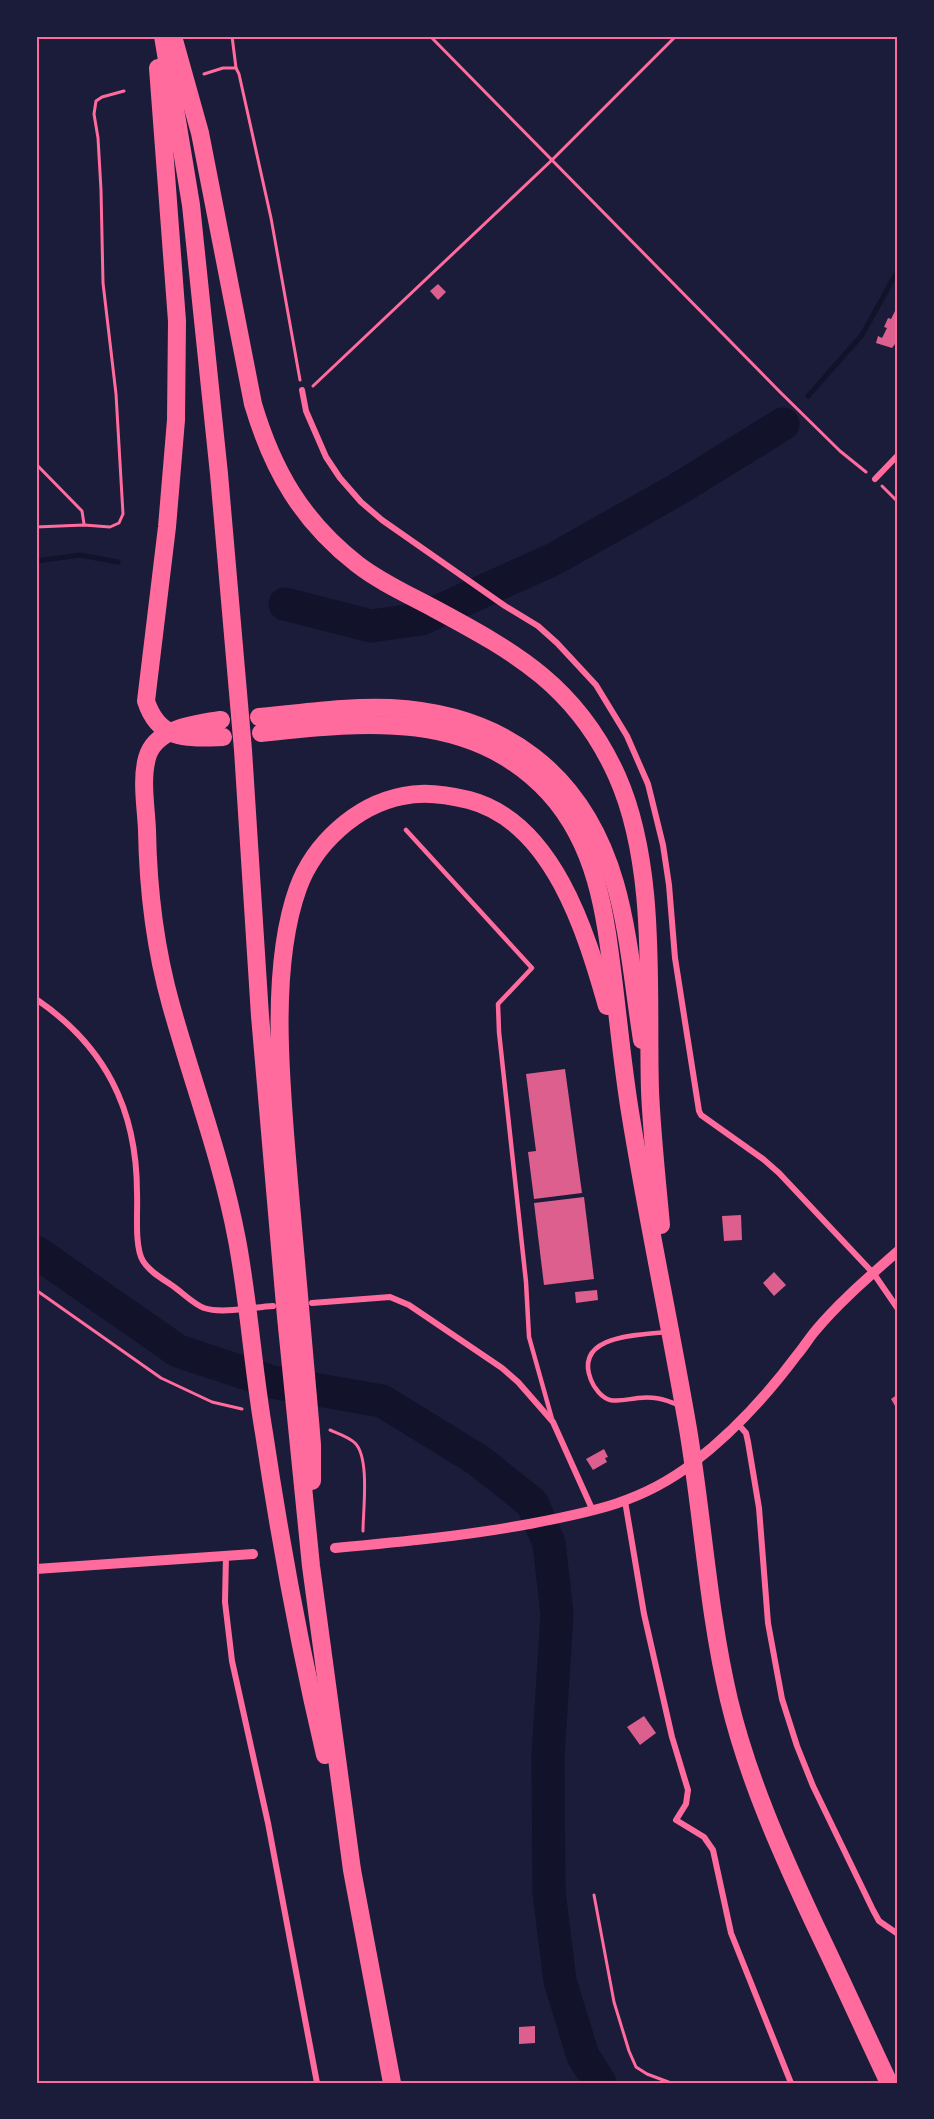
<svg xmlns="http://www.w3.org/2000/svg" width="934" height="2119" font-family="'PT Sans Narrow',sans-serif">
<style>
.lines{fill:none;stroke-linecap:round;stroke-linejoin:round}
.stream{stroke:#12122b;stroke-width:5}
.river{stroke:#12122b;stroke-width:33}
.building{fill:#dd5f8e}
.path{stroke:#ff6b9d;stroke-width:3}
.service{stroke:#ff6b9d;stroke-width:4.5}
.minor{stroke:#ff6b9d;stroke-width:6}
.tertiary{stroke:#ff6b9d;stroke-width:10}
.motorway{stroke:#ff6b9d;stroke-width:18}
.neatline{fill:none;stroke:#ff6b9d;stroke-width:2}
</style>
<rect width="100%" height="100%" fill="#1b1b3a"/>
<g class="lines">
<g class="stream">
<path d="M808 396 862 335 898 270"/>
<path d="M36 561 80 555 118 562"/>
</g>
<g class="river">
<path d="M285 604 371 626 421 619 554 559 678 489 783 424"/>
<path d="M36 1252 178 1351 272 1382 382 1401 478 1460 532 1503 549 1543 557 1614 548 1757 549 1892 560 1981 583 2056 600 2083"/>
</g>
</g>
<g class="building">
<path d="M438 284 446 292 438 300 430 291Z"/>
<path d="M898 305V346L895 344 892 348 876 343 878 336 882 338 887 328 884 327 888 318 891 319Z"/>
<path d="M565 1069 582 1193 534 1199 528 1152 536 1151 526 1074Z"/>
<path d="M584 1197 594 1279 544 1285 534 1203Z"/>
<path d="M741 1215 742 1240 724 1241 722 1216Z"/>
<path d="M774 1272 786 1285 774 1296 763 1283Z"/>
<path d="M597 1290 598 1300 576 1303 575 1292Z"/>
<path d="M898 1394V1411L891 1399Z"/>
<path d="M604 1449 608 1457 605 1458 607 1462 593 1470 586 1459Z"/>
<path d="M644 1716 656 1733 640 1745 627 1727Z"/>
<path d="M535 2026V2043L519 2044V2027Z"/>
</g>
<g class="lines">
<g class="path">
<path d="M232 36 236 68"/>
<path d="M430 36 780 392 840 451 866 472"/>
<path d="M204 74 223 68H236L239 74 271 218 300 380"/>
<path d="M313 386 552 160 676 36"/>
<path d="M36 464 82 511 84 524"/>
<path d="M882 486 898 502"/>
<path d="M36 527 84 525 110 527 119 523 123 514 116 394 103 283 101 190 98 138 94 114 96 101 102 97 124 91"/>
<path d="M36 1290 161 1378 212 1402 242 1409"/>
<path d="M330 1430C337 1433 349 1437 355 1443 370 1458 363 1510 363 1531"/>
<path d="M594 1895 614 2002 629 2051 636 2067 647 2074 671 2083"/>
</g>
<g class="service">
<path d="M406 830 532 968 498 1004 499 1032 526 1282 529 1337 552 1419"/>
<path d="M666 1332C638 1335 573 1335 591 1380 594 1388 602 1398 610 1400 619 1402 629 1399 638 1398 653 1396 664 1399 678 1405"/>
</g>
<g class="minor">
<path d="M302 390 306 411 326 457 340 478 361 502 382 520 505 606 538 626 557 643 596 685 627 736 648 784 663 845 669 885 675 958 699 1111 701 1115 763 1159 779 1173 874 1274 898 1309"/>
<path d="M875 479 898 455"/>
<path d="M36 999C105 1046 137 1109 137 1193 138 1210 134 1246 143 1261 149 1271 161 1278 170 1284 181 1291 193 1304 204 1308 222 1314 254 1307 273 1306"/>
<path d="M312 1303 390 1297 409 1305 502 1368 518 1382 553 1422 593 1511"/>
<path d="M737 1423 746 1433 748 1442 759 1508 768 1623 782 1699 797 1746 813 1786 873 1910 879 1921 898 1934"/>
<path d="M625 1501 644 1614 672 1737 688 1790 686 1804 676 1820 704 1837 713 1850 731 1933 791 2083"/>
<path d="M226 1555 225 1602 232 1661 268 1823 317 2083"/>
</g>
<g class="tertiary">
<path d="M335 1548C400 1542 464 1536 529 1524 591 1512 641 1503 693 1463 732 1433 768 1394 797 1355 804 1347 809 1338 816 1330 840 1301 870 1276 898 1251"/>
<path d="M36 1569 253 1554"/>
</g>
<g class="motorway">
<path d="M163 36 191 205 219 474 243 750 260 1016 286 1317 311 1566 352 1870 392 2083"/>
<path d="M174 40 200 133 253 404C273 471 302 521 357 564 380 582 409 595 435 609 517 653 577 687 617 776 658 868 647 993 650 1091 652 1136 657 1181 661 1225"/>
<path d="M158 68 177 321 176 420 167 527 146 701C159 741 187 738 223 737"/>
<path d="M259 717C303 713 348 706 391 708 504 714 583 773 615 883 629 931 634 990 642 1040"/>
<path d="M221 720C195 724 155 728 147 758 141 780 146 807 147 830 148 889 155 948 171 1005 193 1084 222 1160 237 1240 249 1304 253 1369 264 1433 280 1540 300 1649 325 1755"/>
<path d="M261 733C363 722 472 709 549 793 600 849 606 922 615 994 620 1036 624 1077 631 1118 648 1222 670 1325 688 1429 703 1519 708 1611 729 1700 748 1779 781 1852 815 1925 840 1977 864 2030 889 2083"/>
<path d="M312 1481V1445C305 1357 297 1269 289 1182 282 1094 268 971 298 888 314 844 356 805 403 796 424 791 449 795 469 800 553 822 586 932 607 1006"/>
</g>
</g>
<rect width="934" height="2119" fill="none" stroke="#1b1b3a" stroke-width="75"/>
<rect x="38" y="38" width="858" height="2044" class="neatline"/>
</svg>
